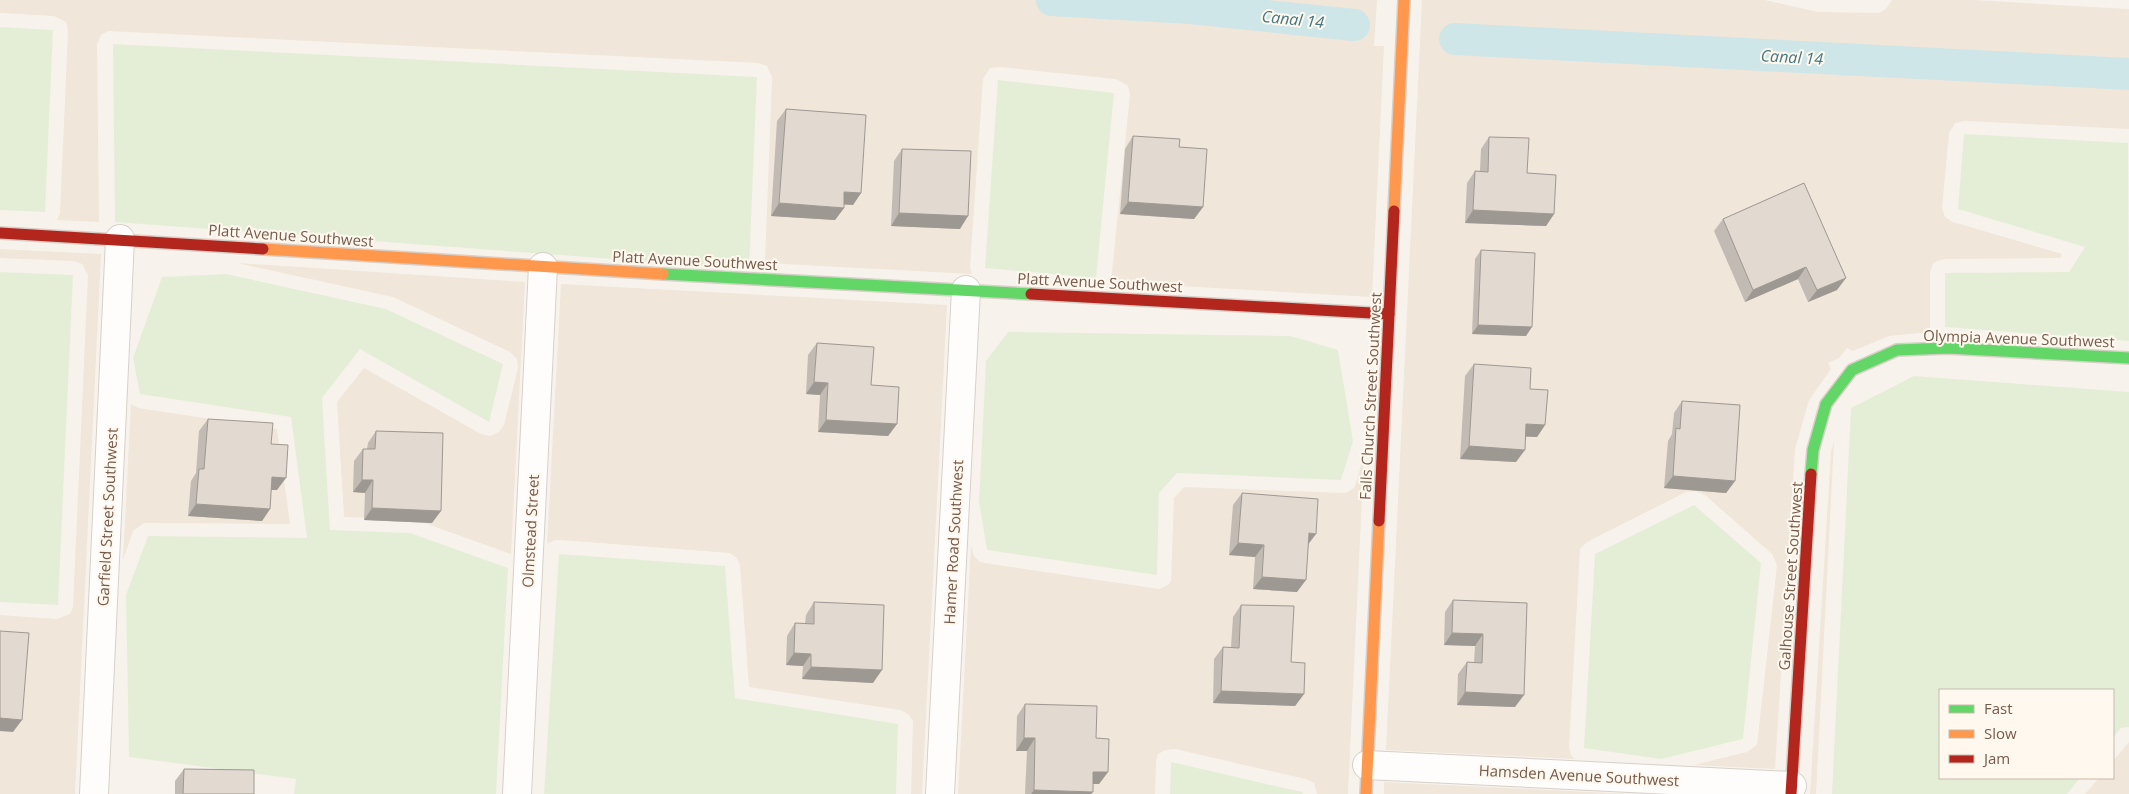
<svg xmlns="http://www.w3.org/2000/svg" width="2129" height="794" font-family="'Open Sans',sans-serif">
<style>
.residential{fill:#f0e6da}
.green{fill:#e4eed7}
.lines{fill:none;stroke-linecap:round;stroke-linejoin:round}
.canal{stroke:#cee6e8;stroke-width:32}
.street-casing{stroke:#d7d0ca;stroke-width:30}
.fast-casing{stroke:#d7d0c8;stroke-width:14}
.slow-casing{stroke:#d7d0c8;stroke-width:14}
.jam-casing{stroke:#d7d0c8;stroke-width:14}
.street{stroke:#fefdfc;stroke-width:28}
.fast{stroke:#63d668;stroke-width:11}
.slow{stroke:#ff974d;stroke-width:11}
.jam{stroke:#b3261e;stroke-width:11}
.wall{fill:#c2bbb4}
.shaded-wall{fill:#9e9892}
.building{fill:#e2d9d1;stroke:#9e9892}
.labels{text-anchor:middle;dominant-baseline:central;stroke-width:4;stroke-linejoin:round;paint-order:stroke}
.street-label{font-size:15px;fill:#765b4c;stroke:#fff8ee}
.water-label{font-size:16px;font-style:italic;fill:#437782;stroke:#fff8ee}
</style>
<rect width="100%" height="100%" fill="#f7f3ec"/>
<g class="residential">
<path d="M0 0H1377L1374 46H1384L1372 297 1111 282 1130 94 1128 86 1116 79 1000 67 990 68 983 79 970 267 972 274 765 263 772 77 767 66 758 63 108 31 101 35 97 44 99 222 57 220 60 213 68 30 66 22 54 16 0 13Z"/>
<path d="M1422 0H1765L1818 12 1879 13 1886 9 1892 0H1973L2129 9V129L1965 121 1955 123 1949 133 1942 208 1945 217 1953 222 2062 254 2060 258 1945 259 1937 261 1933 264 1930 272V332L1889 336 1853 351 1847 348 1839 358 1828 363 1831 369 1809 400 1795 449 1775 769 1694 765 1747 752 1757 745 1777 565 1772 554 1705 495 1696 491 1686 492 1587 542 1580 549 1569 747 1571 755 1575 759 1386 750Z"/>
<path d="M0 249 101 254 75 794H0V615L57 619 70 614 73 606 88 275 82 264 74 261 0 258Z"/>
<path d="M237 263 525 282 511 554 416 520 344 517 337 402 364 368 481 434 490 436 499 432 504 425 518 368 517 359 510 352 393 297Z"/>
<path d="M561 284 947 305 922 794H911L913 721 908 714 900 710 749 687 740 565 737 558 730 553 560 540H555L547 544Z"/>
<path d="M131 404 138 408 277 429 290 524 144 523 133 531 123 560Z"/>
<path d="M1834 441 1816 794H1810L1831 452Z"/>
<path d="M1364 455 1348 794H1317L1314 783 1306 779 1175 749 1165 750 1158 754 1156 762 1155 794H958L971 545 974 556 980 562 985 563 1159 589 1168 585 1171 581 1174 498 1184 487 1346 493 1354 488 1356 483Z"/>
<path d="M2129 742V794H2085L2099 778H2113V761Z"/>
<path d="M1384 782 1629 794H1384Z"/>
</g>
<g class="green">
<path d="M0 27 53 30 45 212 0 210Z"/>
<path d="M113 44 757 77 749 269 115 222Z"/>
<path d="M998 80 1114 93 1096 278 985 268Z"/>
<path d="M1964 134 2128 143 2129 341 1945 327V273L2069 272 2085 247 1958 209Z"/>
<path d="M0 272 73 275 58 605 0 602Z"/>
<path d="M226 274 386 309 503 364 489 422 360 349 322 398 330 530 410 533 508 568 496 794H294L296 779 129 757 126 595 148 536 307 538 291 417 140 394 133 358 162 277Z"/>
<path d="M1008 332 1291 336 1338 350 1353 441 1341 480 1177 473 1159 493 1157 575 987 550 979 502 986 361Z"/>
<path d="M1914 376 2129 392V727L2121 728 2113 738V690H1940V778H2080L2067 794H1832L1851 408Z"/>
<path d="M1694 505 1761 563 1743 739 1661 759 1584 748 1595 554Z"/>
<path d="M559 554 725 566 735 698 898 724 896 794H544Z"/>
<path d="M1171 762 1302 792 1303 794H1170Z"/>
</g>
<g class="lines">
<g class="canal">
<path d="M1052 0 1190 8 1354 25"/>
<path d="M1455 39 2129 74"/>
</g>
<g class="street-casing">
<g id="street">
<path d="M1367 765 1792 786"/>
<path d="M94 794 120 239"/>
<path d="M517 794 543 267"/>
<path d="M940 794 966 290"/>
</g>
</g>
<g class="fast-casing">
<g id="fast">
<path d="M663 274 1031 294"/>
<path d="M1811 474 1813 450 1826 404 1852 370 1897 350 1948 348 2129 358"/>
</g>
</g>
<g class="slow-casing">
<g id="slow">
<path d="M1394 211 1404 0"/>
<path d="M263 249 663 274"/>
<path d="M1366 794 1379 521"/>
</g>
</g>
<g class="jam-casing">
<g id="jam">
<path d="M0 233 263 249"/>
<path d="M1031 294 1389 314"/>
<path d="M1379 521 1394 211"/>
<path d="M1791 794 1811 474"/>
</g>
</g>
<use href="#street" class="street"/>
<use href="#fast" class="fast"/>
<use href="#slow" class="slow"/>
<use href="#jam" class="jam"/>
</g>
<g class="wall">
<path d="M786 109 861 193 853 205 844 204V208L835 220 771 216 777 121Z"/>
<path d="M1133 136 1179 147 1203 207 1194 219 1120 214 1125 149Z"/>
<path d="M1489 137 1527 173 1554 214 1546 226 1465 223 1467 183 1475 171H1480L1481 149Z"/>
<path d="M902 149 960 229 891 226 894 161Z"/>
<path d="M1804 183 1837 290 1808 302 1798 279 1745 302 1714 231 1723 219Z"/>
<path d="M1481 250 1526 336 1472 334 1475 259Z"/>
<path d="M817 343 871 385 897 424 888 436 818 432 820 395 806 394 808 355Z"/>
<path d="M1474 364 1530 389 1545 425 1537 437H1526L1516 462 1460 459 1465 376Z"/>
<path d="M1682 401 1735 481 1726 493 1664 488 1668 441 1672 434 1674 413Z"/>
<path d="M208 419 271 444 277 490H271L270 509 262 521 188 516 191 481 196 473 199 431Z"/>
<path d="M376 431 432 523 364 520 365 493 353 492 354 461 363 449H367L368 443Z"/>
<path d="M1242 493 1309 543 1297 592 1253 589 1255 557 1229 555 1233 505Z"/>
<path d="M1453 600 1527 603 1515 707 1457 705 1458 674 1467 662H1474L1475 646 1444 645 1445 612Z"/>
<path d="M814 602 873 683 802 679 803 666 786 665 787 636 795 623 805 624 806 615Z"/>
<path d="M1241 605 1291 662 1304 694 1295 706 1213 703 1214 659 1223 647H1231L1233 617Z"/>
<path d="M1025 704 1096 738 1108 772 1099 784H1093L1091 794H1025L1027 751H1016L1017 716Z"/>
<path d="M184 769 254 794H175V781Z"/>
</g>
<g class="shaded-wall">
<path d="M844 192 861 193 853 205 836 204Z"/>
<path d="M1128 202 1203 207 1194 219 1120 214Z"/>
<path d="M779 203 844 208 835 220 771 216Z"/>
<path d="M1473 210 1554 214 1546 226 1465 223Z"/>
<path d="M899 213 968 216 960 229 891 226Z"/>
<path d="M1806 267 1798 279 1745 302 1753 290Z"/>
<path d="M1846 278 1837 290 1808 302 1817 290Z"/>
<path d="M1478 325 1532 327 1526 336 1472 334Z"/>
<path d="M814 382 828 383 820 395 806 394Z"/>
<path d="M826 420 897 424 888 436 818 432Z"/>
<path d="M1526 424 1545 425 1537 437 1518 436Z"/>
<path d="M1469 446 1525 450 1516 462 1460 459Z"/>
<path d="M1673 476 1735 481 1726 493 1664 488Z"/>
<path d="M272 477 286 478 277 490H264Z"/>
<path d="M362 480H373L365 493 353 492Z"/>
<path d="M196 504 270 509 262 521 188 516Z"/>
<path d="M372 508 441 511 432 523 364 520Z"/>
<path d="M1309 533 1316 534 1307 546Z"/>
<path d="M1238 543 1264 545 1255 557 1229 555Z"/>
<path d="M1262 577 1306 580 1297 592 1253 589Z"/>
<path d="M1452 633 1483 634 1475 646 1444 645Z"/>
<path d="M794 653 811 654 803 666 786 665Z"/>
<path d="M811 667 882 670 873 683 802 679Z"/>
<path d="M1221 691 1304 694 1295 706 1213 703Z"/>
<path d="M1465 692 1524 695 1515 707 1457 705Z"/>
<path d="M0 718 22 720 13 732 0 731Z"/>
<path d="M1024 738H1035L1027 751H1016Z"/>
<path d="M1093 772H1108L1099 784H1085Z"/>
<path d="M1034 790 1093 792 1091 794H1031Z"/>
</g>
<g class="building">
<path d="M786 109 866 115 861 193 844 192V208L779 203Z"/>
<path d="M1133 136 1180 139 1179 147 1207 149 1203 207 1128 202Z"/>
<path d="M1489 137 1529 138 1527 173 1556 175 1554 214 1473 210 1475 171 1488 172Z"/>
<path d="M902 149 971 151 968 216 899 213Z"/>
<path d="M1804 183 1846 278 1817 290 1806 267 1753 290 1723 219Z"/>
<path d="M1481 250 1535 253 1532 327 1478 325Z"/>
<path d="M817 343 874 347 871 385 899 387 897 424 826 420 828 383 814 382Z"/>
<path d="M1474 364 1531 368 1530 389 1548 390 1545 425 1526 424 1525 450 1469 446Z"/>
<path d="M1682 401 1740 405 1735 481 1673 476 1676 428 1680 429Z"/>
<path d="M208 419 273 423 271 444 288 445 286 478 272 477 270 509 196 504 199 469H204Z"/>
<path d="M376 431 443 433 441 511 372 508 373 480H362L363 449H375Z"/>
<path d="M1242 493 1318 499 1316 534 1309 533 1306 580 1262 577 1264 545 1238 543Z"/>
<path d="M1453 600 1527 603 1524 695 1465 692 1467 662 1482 663 1483 634 1452 633Z"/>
<path d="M814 602 884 605 882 670 811 667V654L794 653 795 623 814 624Z"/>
<path d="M1241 605 1294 606 1291 662 1305 663 1304 694 1221 691 1223 647 1239 648Z"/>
<path d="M0 631 29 633 22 720 0 718Z"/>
<path d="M1025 704 1097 706 1096 738 1109 739 1108 772H1093V792L1034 790 1035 738H1024Z"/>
<path d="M184 769 254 770V794H183Z"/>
</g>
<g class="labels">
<g class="street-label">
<text transform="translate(291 235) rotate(4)">Platt Avenue Southwest</text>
<text transform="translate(695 260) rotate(3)">Platt Avenue Southwest</text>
<text transform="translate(1100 282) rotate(3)">Platt Avenue Southwest</text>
<text transform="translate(2019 338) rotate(2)">Olympia Avenue Southwest</text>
<text transform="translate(1370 396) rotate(-87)">Falls Church Street Southwest</text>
<text transform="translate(107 517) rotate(-87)">Garfield Street Southwest</text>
<text transform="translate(530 531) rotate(-87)">Olmstead Street</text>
<text transform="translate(953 542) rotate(-87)">Hamer Road Southwest</text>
<text transform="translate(1790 576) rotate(-86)">Galhouse Street Southwest</text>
<text transform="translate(1579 775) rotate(3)">Hamsden Avenue Southwest</text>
</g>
<g class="water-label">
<text transform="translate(1293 19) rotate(6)">Canal 14</text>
<text transform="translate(1792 57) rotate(3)">Canal 14</text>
</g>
</g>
<rect x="1939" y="689" width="175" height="90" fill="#fff8ee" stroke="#c8b9ad"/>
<rect x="1949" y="705" width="25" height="8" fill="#63d668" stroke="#c8b9ad"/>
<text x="1984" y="714" font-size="15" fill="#765b4c">Fast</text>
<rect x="1949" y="730" width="25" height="8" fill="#ff974d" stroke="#c8b9ad"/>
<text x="1984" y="739" font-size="15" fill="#765b4c">Slow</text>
<rect x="1949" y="755" width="25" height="8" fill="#b3261e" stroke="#c8b9ad"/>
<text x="1984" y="764" font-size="15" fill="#765b4c">Jam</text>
</svg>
